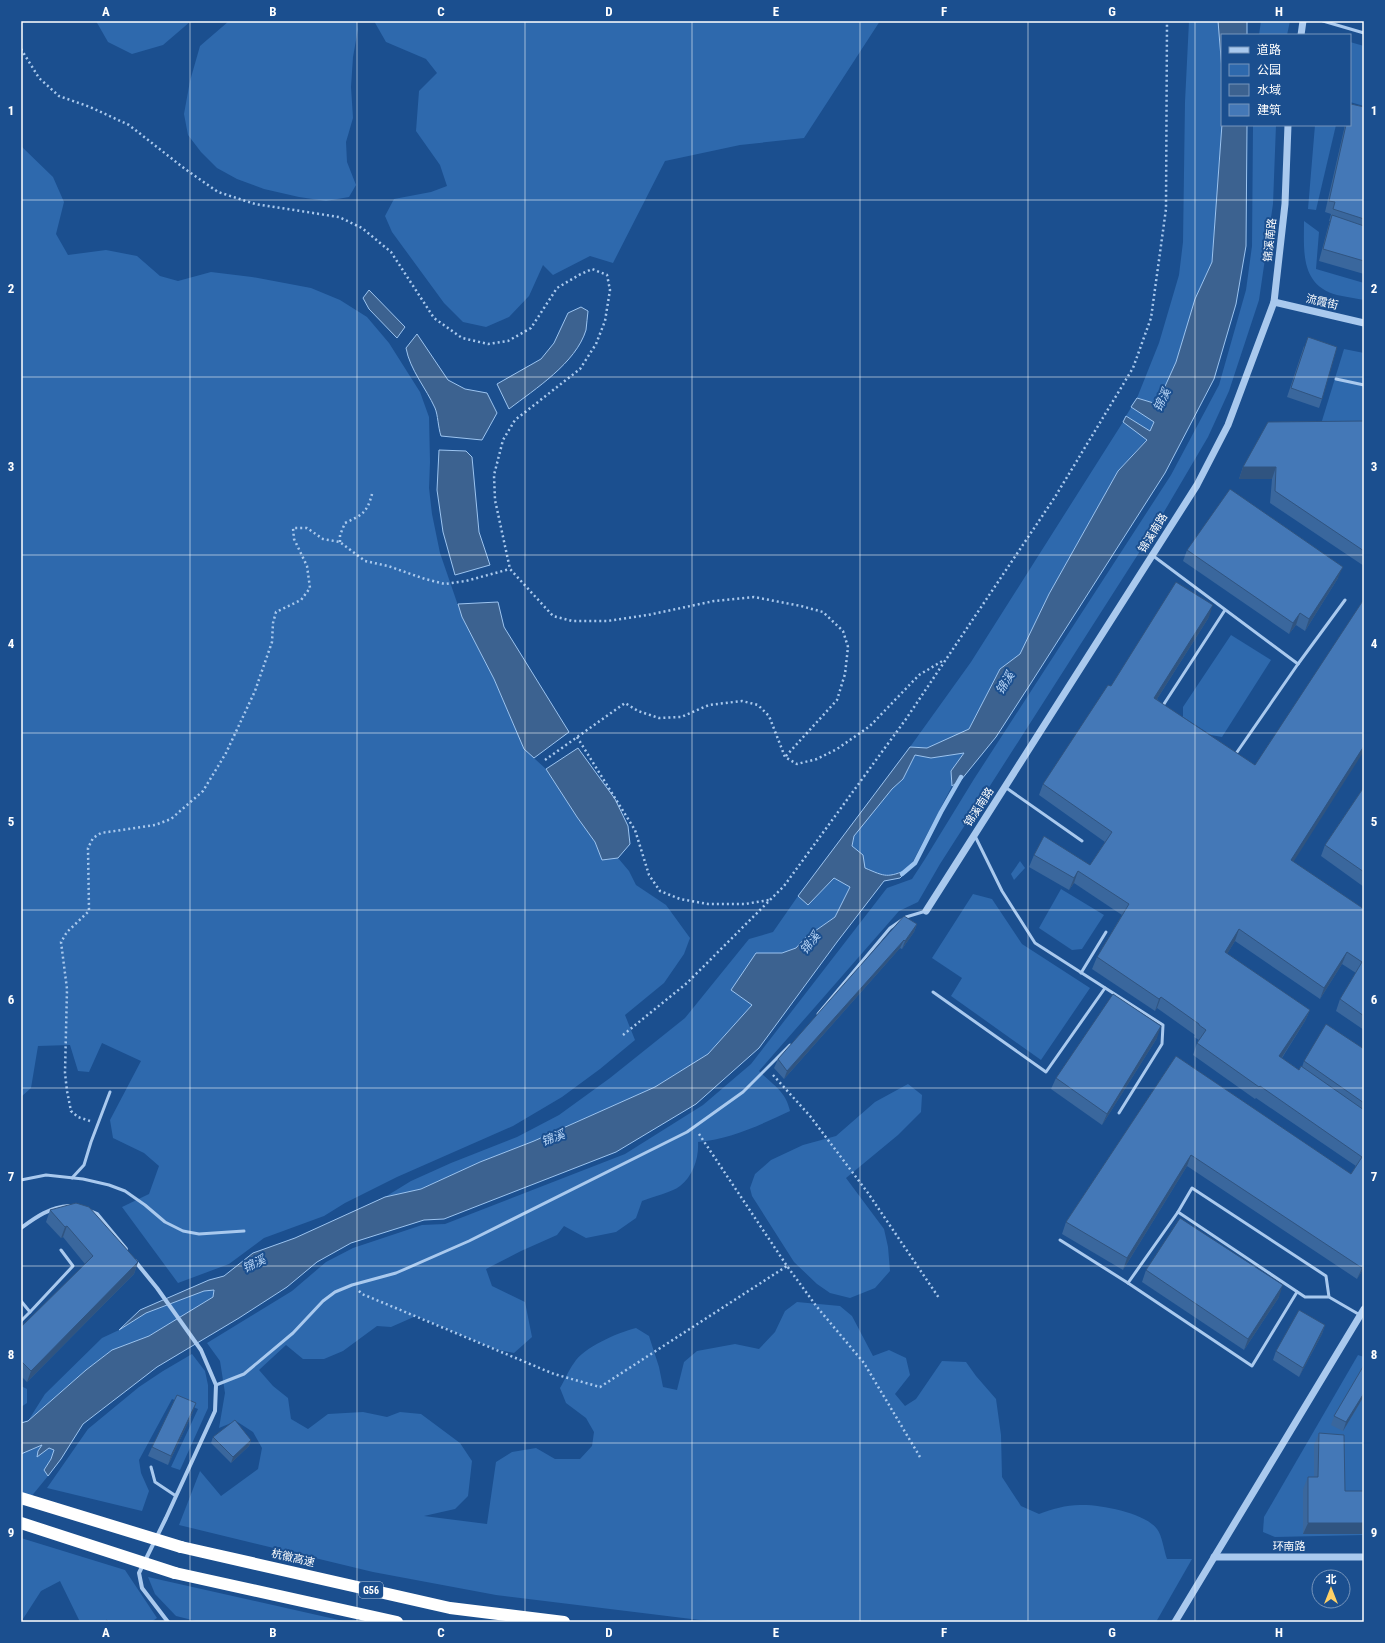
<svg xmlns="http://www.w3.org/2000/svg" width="1385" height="1643" font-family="'Roboto Condensed','Noto Sans SC',sans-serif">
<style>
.green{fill:#2e69ad}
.water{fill:#3c6290;stroke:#9cc4f0}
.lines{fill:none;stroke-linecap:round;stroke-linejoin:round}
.stream{stroke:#9cc4f0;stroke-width:4.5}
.path{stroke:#a9c9ee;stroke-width:2.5;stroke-dasharray:2 3;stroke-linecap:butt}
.service{stroke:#a9c9ee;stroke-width:3}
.minor{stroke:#a9c9ee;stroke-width:4}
.tertiary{stroke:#a9c9ee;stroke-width:7}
.motorway{stroke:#fff;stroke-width:12}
.motorway-bridge{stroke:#fff;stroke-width:12}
.wall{fill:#3a679d}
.shaded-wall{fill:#305480}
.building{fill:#4478b7;stroke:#305480}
.grid{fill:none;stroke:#fff;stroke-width:1;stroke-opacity:0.55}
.labels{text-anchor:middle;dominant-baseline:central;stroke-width:4;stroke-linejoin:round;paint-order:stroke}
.shield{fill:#1b4f8f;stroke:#bbcadd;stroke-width:1}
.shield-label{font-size:10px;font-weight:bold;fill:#fff}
.street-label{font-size:11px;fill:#fff;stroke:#1b4f8f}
.water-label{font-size:12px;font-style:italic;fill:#b5d3f5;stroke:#1b4f8f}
.neatline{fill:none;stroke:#fff;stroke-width:1.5}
.grid-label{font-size:13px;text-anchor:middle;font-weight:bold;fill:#fff}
</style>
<rect width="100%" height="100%" fill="#1b4f8f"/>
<g class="green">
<path d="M96 21H191L163 45 132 54 108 42Z"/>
<path d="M229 21H357L358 29 353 57 351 87 353 118 346 142 347 162 356 185 349 197 326 201 299 197 264 189 237 179 217 168 201 152 188 135 184 114 190 81 200 46Z"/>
<path d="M374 21H880L804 138 740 145 665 161 613 263 590 256 553 275 543 265 529 296 509 317 486 327 463 322 444 303 392 232 385 216 394 199 431 192 447 186 440 165 416 131 419 91 437 73 426 59 386 42Z"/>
<path d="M1189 21H1218L1222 70V124L1212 262 1195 299 1176 362 1157 404 1137 398 1159 343 1179 275 1183 242 1185 102Z"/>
<path d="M1261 21H1290L1287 35H1259Z"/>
<path d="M1350 42 1364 46V106L1350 102Z"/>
<path d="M1253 125H1276L1273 204 1259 300 1229 391 1208 437 1151 534 940 864 918 902 899 911 759 1071C772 1084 786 1091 790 1111 760 1125 731 1139 698 1142 699 1158 693 1176 680 1186 673 1192 652 1197 642 1201L636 1218 616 1232 586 1238 564 1226 557 1235 521 1251 486 1269 492 1286 525 1302 532 1337 514 1353 495 1349 416 1316 391 1327 377 1326 343 1351 324 1359H303L286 1345 259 1370 273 1386 288 1398 291 1419 308 1429 328 1414 363 1412 387 1417 400 1412 421 1414 460 1443 472 1461 468 1496 455 1509 424 1516 487 1524 496 1462 512 1452 536 1448 555 1459H580L592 1446 594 1432 586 1418 566 1403 560 1388C565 1380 568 1371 574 1363 584 1347 617 1333 636 1328L649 1336 659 1367 663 1387 677 1390 684 1362 697 1351 735 1344 759 1349 775 1332 785 1311 797 1302 840 1306 852 1316 873 1356 889 1350 906 1358 910 1375 895 1394 905 1406 916 1399 942 1361 966 1362 976 1376 996 1399 1001 1435 1002 1477 1021 1506 1039 1514C1052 1509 1066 1505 1080 1505 1099 1504 1146 1513 1157 1529 1162 1535 1164 1551 1167 1559H1192L1156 1622H716L496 1595 373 1572 179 1525 200 1471 221 1496 258 1469 262 1448 253 1432 236 1421 219 1428 225 1393 220 1361 207 1343 292 1291 326 1262 353 1248 422 1225 445 1224 625 1154 703 1105 751 1064 887 888 912 879 925 859 974 779 1171 475 1219 385 1246 290 1252 246Z"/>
<path d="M1315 125H1336L1316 210 1308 209Z"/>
<path d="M21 146 53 177 64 202 56 234 68 255 106 250 137 256 160 276 178 281 211 272 252 277 311 288 340 300 367 317 389 343 420 392 429 417 430 462 429 488 432 514 440 553 462 617 494 679 524 749 546 769 577 817 595 842 602 860 618 858 629 871 636 885 666 905 690 938 684 954 664 983 625 1015 635 1040 600 1069 562 1097 513 1126 397 1177 345 1203 324 1216 264 1238 229 1264 178 1283 122 1207 149 1194 159 1166 144 1153 113 1138 110 1120 141 1061 102 1043 89 1072 78 1071 70 1045 38 1046 31 1088 21 1097Z"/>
<path d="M1304 221 1319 232 1316 269 1364 283V300C1355 298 1345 297 1337 295 1300 285 1304 251 1304 221Z"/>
<path d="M1344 349 1364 353V426L1321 424Z"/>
<path d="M1132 406 1154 422 1150 431 1126 416Z"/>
<path d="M1123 422 1147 439 1118 471 1049 594 1020 655 1000 669 969 729 927 748 910 747 971 662Z"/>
<path d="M1231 635 1271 660 1222 737 1211 735 1183 717V707Z"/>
<path d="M964 753 951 771 952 786 909 869 894 875 884 876 864 868 863 855 852 846 854 836 892 788 903 779 915 755 931 758Z"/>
<path d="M1020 861 1025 868 1014 880 1011 874Z"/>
<path d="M834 878 850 887 835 917 805 938 796 948 782 953H756L752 1005 708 1054 655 1087 534 1141 480 1162 421 1189 385 1197 411 1181 451 1163 517 1137 559 1115 610 1078 685 1018 749 939 773 932 798 896 808 905Z"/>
<path d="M1061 889 1104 915 1082 949 1072 950 1039 928Z"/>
<path d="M973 894 992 899 1022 944 1090 988 1041 1060 951 996 962 978 932 958Z"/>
<path d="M908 1084 922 1095 921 1112 898 1135 846 1178 884 1229 888 1247 890 1271 875 1288 850 1298 830 1293 817 1284 794 1262 752 1196 750 1188 755 1174 771 1160 803 1145 836 1136 875 1102Z"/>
<path d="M214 1290 213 1297 149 1336 112 1350 86 1370 28 1421 45 1394 102 1338 119 1330 146 1313 204 1291Z"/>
<path d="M192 1354 205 1371 208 1385V1408L180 1470 171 1467 198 1409 172 1399 139 1460 141 1473 149 1491 142 1511 47 1488 88 1429 139 1387 163 1371Z"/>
<path d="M1358 1355 1364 1357V1535L1275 1537 1263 1532 1264 1517Z"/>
<path d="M21 1386 27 1389V1403L21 1407Z"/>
<path d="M43 1445 55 1450 51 1459 44 1470 48 1476 21 1509V1454Z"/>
<path d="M21 1538 125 1570 157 1618 151 1622H80L60 1581 41 1591 21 1622Z"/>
<path d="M148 1577 348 1622H200L176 1616 155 1594Z"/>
</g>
<g class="water">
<path d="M1218 21H1247V35H1222V70Z"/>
<path d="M1222 124V125H1247L1246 246 1236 304 1214 379 1165 473 1031 683 996 737 961 780 952 786 951 771 964 753 931 758 915 755 903 779 892 789 854 836 852 846 863 855 865 868C886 877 887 878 909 869L900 878 884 881 837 942 759 1048 696 1104 616 1152 444 1219 424 1220 351 1243 317 1262 287 1287 239 1318 157 1367 83 1424 61 1459 48 1476 44 1470 51 1459 54 1450 49 1448 37 1457 38 1451 42 1445 21 1454V1423L28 1421 86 1370 112 1350 149 1336 213 1297 214 1290 204 1291 146 1313 119 1330 140 1310 209 1280 224 1276 253 1253 295 1238 385 1197 421 1189 480 1162 534 1141 655 1087 708 1054 752 1005 731 990 756 953H782L796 948 805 938 835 917 850 887 834 878 808 905 798 896 910 747 927 748 969 729 1000 669 1020 654 1049 594 1118 471 1147 440 1123 422 1126 416 1150 431 1154 422 1131 407 1137 398 1157 404 1176 362 1195 299 1212 262Z"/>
<path d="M369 290 405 327 397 338 369 309 363 298Z"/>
<path d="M581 307 588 311C587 317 587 324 586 330 576 363 535 389 509 409L497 384 541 359 554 343 568 313Z"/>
<path d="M417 334 448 380 465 389 487 393 497 413 482 440 441 436C438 427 438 415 435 408 426 388 410 370 406 348Z"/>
<path d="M439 450 466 451 472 457 479 532 490 565 455 575 443 532 437 490Z"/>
<path d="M498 602 504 627 569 732 534 758 524 749 494 679 462 617 458 604Z"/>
<path d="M578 748 615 799 628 826 630 844 618 858 602 860 595 842 577 817 546 769Z"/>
</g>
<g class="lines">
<path class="stream" d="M902 874 915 863 941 812 961 777"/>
<g class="path">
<path d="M21 49 39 78 59 96 90 107 129 125 185 169 218 192 255 204 339 217 362 228 391 252 434 318 462 338 488 344 508 341 531 328 557 288 579 275 592 269 607 275 610 290 605 321 596 344 580 369 515 420 503 440 494 475 495 500 510 569 553 616 572 621H607L648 615 714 601 754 597 801 606 823 612 843 631 848 647 845 674 837 700 785 757"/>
<path d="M340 542V535L345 523C362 515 367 513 372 494"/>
<path d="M577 737 635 830 649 875 660 891 680 899 708 904H745L769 900"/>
<path d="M545 760 625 703 638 711 659 718 681 717 709 705 742 701 758 705 769 716 785 757 797 764 817 759 837 749 870 726 919 675 944 660"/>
<path d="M623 1035 687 983 784 886 906 719 1055 497 1133 368 1151 318 1166 209 1167 21"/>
<path d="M773 1075 810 1116 868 1193 939 1298"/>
<path d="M90 1121 78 1117 71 1111 67 1091 65 1073 67 989 61 942 67 932 89 911 88 848 93 838 101 833 155 825 171 819 203 791 226 753 255 691 272 642 273 623 276 612 301 600 310 588 307 566 294 539 293 528H307L323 539 340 542 365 561 388 566 425 579 445 584 466 581 510 569"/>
<path d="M699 1134 787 1266 817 1307 864 1363 920 1457"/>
<path d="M359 1291 362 1294 554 1374 600 1387 787 1266"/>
</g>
<g class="service">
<path d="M1323 21 1364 33"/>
<path d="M1336 379 1364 385"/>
<path d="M1152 555 1298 664"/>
<path d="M1162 707 1225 610"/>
<path d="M1235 755 1298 664 1345 600"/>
<path d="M1005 787 1082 841"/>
<path d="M975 836 1002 891 1035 943 1163 1025 1162 1044 1119 1113"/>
<path d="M1081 973 1106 932"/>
<path d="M933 992 1046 1072 1105 988"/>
<path d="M818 1014 890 928 906 917 926 911"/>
<path d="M72 1178 84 1165 91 1142 110 1092"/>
<path d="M21 1180 46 1175 83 1179 109 1185 125 1191 145 1205 165 1222 183 1231 199 1234 244 1231"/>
<path d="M1060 1240 1128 1283 1252 1366 1297 1292"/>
<path d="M1128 1283 1178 1212"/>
<path d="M1329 1297H1305L1178 1212 1192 1188 1326 1276 1329 1297 1360 1315"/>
<path d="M21 1301 30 1312 21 1321"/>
<path d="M30 1312 73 1266 61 1250"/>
<path d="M216 1385 244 1374 293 1333 323 1301 335 1292 352 1285 396 1273 469 1241 687 1132 743 1092 790 1045"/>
<path d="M151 1467 155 1482 176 1496"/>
</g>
<g class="minor">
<path d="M90 1211 97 1214 126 1249"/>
<path d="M21 1228C36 1217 50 1207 69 1206"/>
<path d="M135 1261 157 1288 201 1350 216 1385 215 1411 166 1518 139 1573 142 1588 168 1622"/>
</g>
<g class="tertiary">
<path d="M1301 35 1303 21"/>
<path d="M1274 302 1364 323"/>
<path d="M926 911 1197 485 1228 425 1274 302 1285 204 1288 125"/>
<path d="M1214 1557H1364"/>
<path d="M1175 1622 1364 1309"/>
</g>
<g class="motorway">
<path d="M181 1547 450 1608 564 1622"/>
<path d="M175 1573 397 1622"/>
</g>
<g class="motorway-bridge">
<path d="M21 1498 181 1547"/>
<path d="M21 1523 175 1573"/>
</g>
</g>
<g class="wall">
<path d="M1351 104 1364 107V274L1319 261 1328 227 1330 221H1329L1331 214 1325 212 1345 125H1350V106Z"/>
<path d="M1304 346 1322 399 1319 408 1287 397Z"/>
<path d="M1364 421V566L1270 503 1272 479H1239L1243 467Z"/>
<path d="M1187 550 1338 578 1305 631 1296 625 1289 634 1183 561Z"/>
<path d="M1209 617 1157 699 1293 862 1364 909V1030L1336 1011 1340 999 1356 973 1342 964 1320 999 1235 941 1227 954 1310 1010 1305 1021 1282 1058 1299 1070 1302 1067 1304 1061 1364 1049V1268L1357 1279 1187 1166 1123 1270 1062 1234 1066 1222 1176 1056 1351 1174 1356 1166 1256 1098 1255 1099 1193 1055 1197 1043 1199 1040 1194 1037 1195 1035 1157 1008 1155 1011 1092 969 1097 957 1122 915 1074 883 1069 890 1029 867 1034 855 1090 865 1105 842 1039 795 1043 784 1111 686Z"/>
<path d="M1364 787V887L1321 856 1325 845Z"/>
<path d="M917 924 914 932 902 949 900 948 784 1079 774 1068 778 1059Z"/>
<path d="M1157 1038 1102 1125 1051 1089 1056 1078Z"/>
<path d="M50 1210 138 1262 134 1274 27 1382 21 1376V1327L85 1264 63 1237 61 1238 46 1222Z"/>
<path d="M1146 1270 1279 1297 1244 1350 1142 1282Z"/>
<path d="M1325 1325 1322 1334 1299 1377 1273 1360 1276 1351Z"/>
<path d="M1364 1396 1343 1431 1331 1425 1334 1416Z"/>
<path d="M193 1412 168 1465 148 1456 152 1447Z"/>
<path d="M1319 1433 1345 1491 1364 1534H1303V1489L1308 1477H1314V1445Z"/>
<path d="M213 1437 251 1440 249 1446 231 1463 211 1443Z"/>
</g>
<g class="shaded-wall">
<path d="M1243 467H1276L1272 479H1239Z"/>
<path d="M1343 567 1338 578 1305 631 1309 619Z"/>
<path d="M1213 605 1209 617 1150 710 1154 698Z"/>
<path d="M1300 613 1296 625 1289 634 1293 623Z"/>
<path d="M1364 746V751L1287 872 1291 860Z"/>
<path d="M1078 871 1074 883 1069 890 1074 878Z"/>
<path d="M917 924 914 932 902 949 905 941Z"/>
<path d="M1239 929 1235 941 1221 964 1225 952Z"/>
<path d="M904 940 900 948 784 1079 787 1071Z"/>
<path d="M1347 952 1342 964 1320 999 1324 988Z"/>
<path d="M1161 997 1157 1008 1155 1011 1159 999Z"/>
<path d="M1310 1010 1305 1021 1275 1068 1279 1056Z"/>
<path d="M1161 1026 1157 1038 1102 1125 1107 1114Z"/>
<path d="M1191 1155 1187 1166 1123 1270 1127 1258Z"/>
<path d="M67 1226 63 1237 61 1238 65 1227Z"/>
<path d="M138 1262 134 1274 27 1382 31 1371Z"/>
<path d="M1364 1263V1268L1357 1279 1362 1268Z"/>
<path d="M1283 1285 1279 1297 1244 1350 1248 1339Z"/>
<path d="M1325 1325 1322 1334 1299 1377 1303 1368Z"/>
<path d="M1364 1393V1396L1343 1431 1346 1422Z"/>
<path d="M196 1403 193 1412 168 1465 171 1456Z"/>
<path d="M251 1440 249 1446 231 1463 233 1457Z"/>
<path d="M1308 1523H1364V1534H1303Z"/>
</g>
<g class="building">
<path d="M1351 104 1364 107V219L1333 209 1335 202 1329 201 1346 125H1350V108Z"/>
<path d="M1332 215 1364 226V261L1323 249Z"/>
<path d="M1308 337 1337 347 1322 399 1291 388Z"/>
<path d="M1364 421V551L1275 491 1276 467H1243L1268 422Z"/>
<path d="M1230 489 1343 567 1309 619 1300 613 1293 623 1187 550Z"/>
<path d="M1176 582 1213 605 1154 698 1255 765 1364 599V746L1291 860 1364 909V1016L1340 999 1362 962 1347 952 1324 988 1239 929 1225 952 1310 1010 1279 1056 1299 1070 1301 1066 1364 1110V1263L1362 1268 1191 1155 1127 1258 1066 1222 1176 1056 1351 1174 1362 1157 1260 1086 1259 1087 1197 1043 1206 1030 1199 1025V1024L1161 997 1159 999 1097 957 1129 904 1078 871 1074 878 1034 855 1044 836 1090 865 1112 832 1043 784 1108 685 1111 686Z"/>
<path d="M1364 787V872L1325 845Z"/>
<path d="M904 916 917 924 905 941 904 940 787 1071 778 1059Z"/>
<path d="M1113 994 1161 1026 1107 1114 1056 1078Z"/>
<path d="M1326 1024 1364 1049V1103L1304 1061Z"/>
<path d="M76 1203 89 1207 138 1262 31 1371 21 1361V1327L93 1256 67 1226 65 1227 50 1210Z"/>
<path d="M1180 1218 1283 1285 1248 1339 1146 1270Z"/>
<path d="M1299 1310 1325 1325 1303 1368 1276 1351Z"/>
<path d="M1364 1365V1393L1346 1422 1334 1416Z"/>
<path d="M177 1395 196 1403 171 1456 152 1447Z"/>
<path d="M235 1420 251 1440 233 1457 213 1437Z"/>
<path d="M1319 1433 1344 1435 1345 1491H1364V1523H1308V1477H1318Z"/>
<path d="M107 1620 109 1622H104Z"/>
</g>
<path class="grid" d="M190 21V1622M357 21V1622M525 21V1622M692 21V1622M860 21V1622M1028 21V1622M1195 21V1622M21 200H1364M21 377H1364M21 555H1364M21 733H1364M21 910H1364M21 1088H1364M21 1266H1364M21 1443H1364"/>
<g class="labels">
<rect class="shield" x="359" y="1582" width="24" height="16" rx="3"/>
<g class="shield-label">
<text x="371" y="1590">G56</text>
</g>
<g class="street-label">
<text transform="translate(1270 240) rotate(-84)">锦溪南路</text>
<text transform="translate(1322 302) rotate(13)">流霞街</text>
<text transform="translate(1153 533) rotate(-58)">锦溪南路</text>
<text transform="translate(979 807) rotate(-57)">锦溪南路</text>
<text x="1289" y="1546">环南路</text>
<text transform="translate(293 1558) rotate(13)">杭徽高速</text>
</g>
<g class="water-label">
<text transform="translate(1162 400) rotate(-65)">锦溪</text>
<text transform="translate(1005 683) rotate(-59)">锦溪</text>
<text transform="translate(810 943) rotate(-52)">锦溪</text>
<text transform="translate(553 1138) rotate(-21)">锦溪</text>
<text transform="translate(254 1264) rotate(-26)">锦溪</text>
</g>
</g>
<rect width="1385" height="1643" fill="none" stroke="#1b4f8f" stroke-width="44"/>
<rect x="1221" y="34" width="130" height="92" fill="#1b4f8f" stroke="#7695bc"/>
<rect x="1229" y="47" width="20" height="6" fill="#a9c9ee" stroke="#7695bc"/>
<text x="1257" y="54" font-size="12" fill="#ffffff">道路</text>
<rect x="1229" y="64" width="20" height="12" fill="#2e69ad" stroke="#7695bc"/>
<text x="1257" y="74" font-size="12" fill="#ffffff">公园</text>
<rect x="1229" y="84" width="20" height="12" fill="#3c6290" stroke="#7695bc"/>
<text x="1257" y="94" font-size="12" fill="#ffffff">水域</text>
<rect x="1229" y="104" width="20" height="12" fill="#4478b7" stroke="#7695bc"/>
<text x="1257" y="114" font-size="12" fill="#ffffff">建筑</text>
<g transform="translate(1331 1589)"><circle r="19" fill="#1b4f8f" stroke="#7695bc"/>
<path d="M0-3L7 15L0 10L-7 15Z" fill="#ffd166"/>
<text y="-6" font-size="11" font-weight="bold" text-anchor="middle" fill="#ffffff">北</text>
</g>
<rect x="22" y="22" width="1341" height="1599" class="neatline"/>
<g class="grid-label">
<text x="106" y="16">A</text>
<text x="273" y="16">B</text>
<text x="441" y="16">C</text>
<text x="609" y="16">D</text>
<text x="776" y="16">E</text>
<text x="944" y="16">F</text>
<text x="1112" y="16">G</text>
<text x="1279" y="16">H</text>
<text x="11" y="115">1</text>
<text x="1374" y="115">1</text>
<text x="11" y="293">2</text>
<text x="1374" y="293">2</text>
<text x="11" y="471">3</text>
<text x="1374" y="471">3</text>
<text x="11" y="648">4</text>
<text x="1374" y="648">4</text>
<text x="11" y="826">5</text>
<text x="1374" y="826">5</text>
<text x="11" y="1004">6</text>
<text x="1374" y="1004">6</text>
<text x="11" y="1181">7</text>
<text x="1374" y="1181">7</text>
<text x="11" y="1359">8</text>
<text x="1374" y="1359">8</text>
<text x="11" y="1537">9</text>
<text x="1374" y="1537">9</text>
<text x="106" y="1637">A</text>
<text x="273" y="1637">B</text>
<text x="441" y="1637">C</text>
<text x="609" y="1637">D</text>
<text x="776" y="1637">E</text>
<text x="944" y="1637">F</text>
<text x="1112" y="1637">G</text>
<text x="1279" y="1637">H</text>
</g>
</svg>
